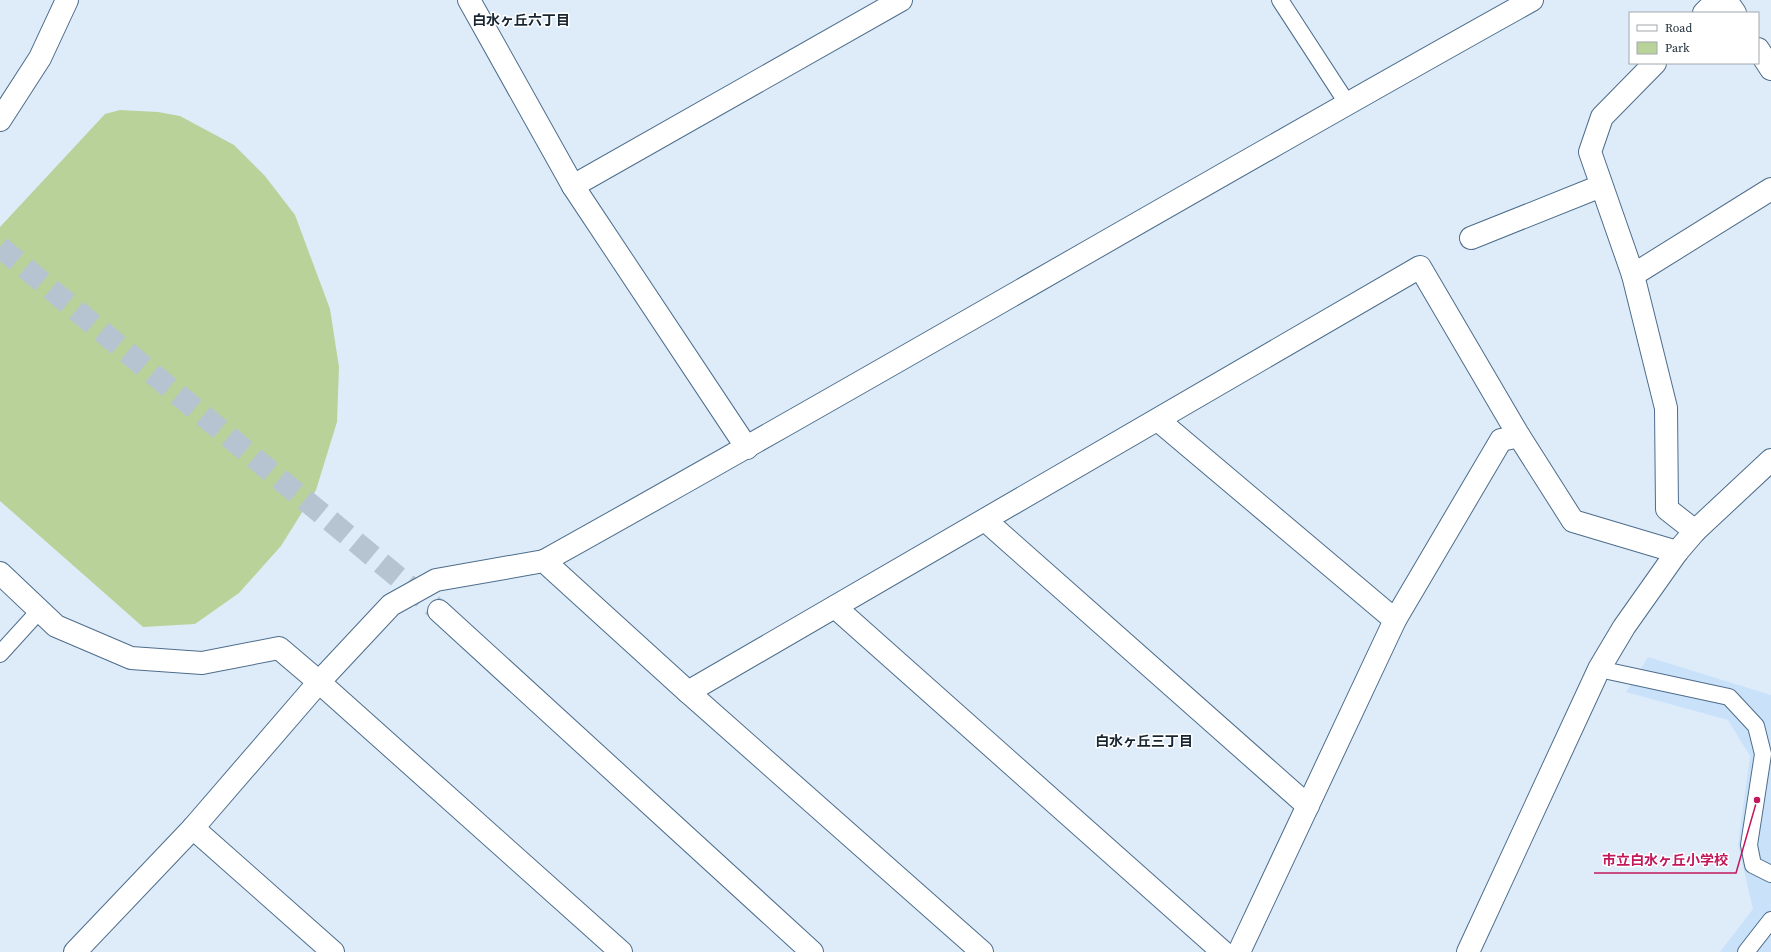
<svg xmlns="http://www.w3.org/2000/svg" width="1771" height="952" font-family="'Source Serif 4','Noto Sans JP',serif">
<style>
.built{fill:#c9e2fa}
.green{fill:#b9d29a}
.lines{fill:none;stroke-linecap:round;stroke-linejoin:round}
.tertiary-tunnel{stroke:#b6c4d2;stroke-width:22;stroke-dasharray:22 11;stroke-linecap:butt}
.service-casing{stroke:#4d6d8b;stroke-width:18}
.minor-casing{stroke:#4d6d8b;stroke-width:24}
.tertiary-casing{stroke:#4d6d8b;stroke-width:24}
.service{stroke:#fff;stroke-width:16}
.minor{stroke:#fff;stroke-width:22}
.tertiary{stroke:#fff;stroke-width:22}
.labels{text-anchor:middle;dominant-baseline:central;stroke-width:3;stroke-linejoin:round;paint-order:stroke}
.neighbourhood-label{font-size:14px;font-weight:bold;fill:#172531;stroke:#fff}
.leader{fill:none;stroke:#c2185b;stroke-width:1.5}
.callout-dot{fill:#c2185b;stroke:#fff;stroke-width:1.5}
.callout-label{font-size:14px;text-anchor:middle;font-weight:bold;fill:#c2185b;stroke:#fff;stroke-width:3;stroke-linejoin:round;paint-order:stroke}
</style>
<rect width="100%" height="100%" fill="#deecfa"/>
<path class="built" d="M1648 657 1771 695V952H1720L1753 909 1738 845 1750 756 1728 720 1626 692Z"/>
<path class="green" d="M120 110 158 112 180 116 234 145 265 176 295 215 330 309 339 367 337 422 316 490 281 546 239 593 195 624 143 627 0 501V227L105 114Z"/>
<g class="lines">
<path class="tertiary-tunnel" d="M0 247 439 611"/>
<g class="service-casing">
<g id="service">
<path d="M1280 0 1347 103"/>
<path d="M0 654 39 611"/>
<path d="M1599 669 1729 697 1756 726 1763 754 1749 845 1753 865 1771 874"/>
<path d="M1746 952 1771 920"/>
</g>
</g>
<g class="minor-casing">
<g id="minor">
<path d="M469 0 573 186"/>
<path d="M1726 0 1735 13"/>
<path d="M1704 13 1717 0"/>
<path d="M1758 49 1771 69"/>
<path d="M1471 238 1601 186"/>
<path d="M1633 275 1590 152 1602 117 1655 63"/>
<path d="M1158 420 1395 620"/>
<path d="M747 448 573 186 901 0"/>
<path d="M985 520 1308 806"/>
<path d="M1695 531 1667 509 1666 408 1633 275 1771 189"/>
<path d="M0 573 56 626 131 658 202 663 279 648 319 682 391 605 436 580 544 561 688 692 1420 267 1519 436 1573 521 1677 552"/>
<path d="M835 607 1223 952"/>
<path d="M688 692 982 952"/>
<path d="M193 828 333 952"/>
<path d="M75 952 193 828 319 682 621 952"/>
<path d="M1239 952 1395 620 1501 440 1519 436"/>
</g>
</g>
<g class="tertiary-casing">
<g id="tertiary">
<path d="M0 120 40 58 67 0"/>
<path d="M544 561C875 377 1201 184 1532 0"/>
<path d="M439 611 812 952"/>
<path d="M1468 952 1599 669 1624 627 1677 552 1695 531 1771 460"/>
</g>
</g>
<use href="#service" class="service"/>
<use href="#minor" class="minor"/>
<use href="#tertiary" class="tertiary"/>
</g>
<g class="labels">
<g class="neighbourhood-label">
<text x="521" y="20">白水ヶ丘六丁目</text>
<text x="1144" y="741">白水ヶ丘三丁目</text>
</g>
</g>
<path class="leader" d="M1757 800L1736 873H1594"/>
<circle class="callout-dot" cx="1757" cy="800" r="4"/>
<g class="callout-label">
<text x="1665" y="865">市立白水ヶ丘小学校</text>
</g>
<rect x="1629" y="12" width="130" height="52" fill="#ffffff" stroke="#a2a8ad"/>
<rect x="1637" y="25" width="20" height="6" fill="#ffffff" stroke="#a2a8ad"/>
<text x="1665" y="32" font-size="12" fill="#172531">Road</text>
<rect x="1637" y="42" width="20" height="12" fill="#b9d29a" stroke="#a2a8ad"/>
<text x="1665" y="52" font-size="12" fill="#172531">Park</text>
</svg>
